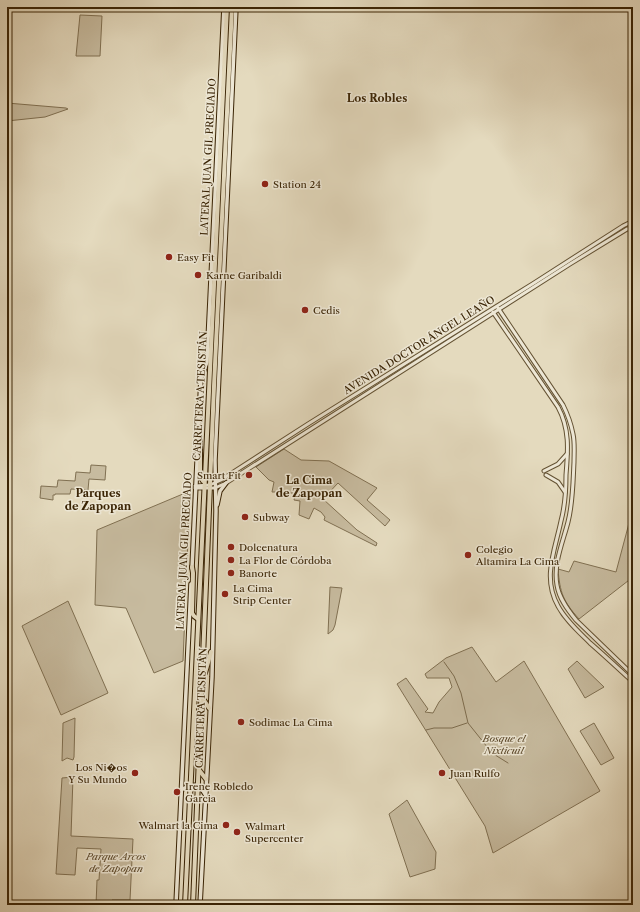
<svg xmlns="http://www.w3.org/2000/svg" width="640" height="912" font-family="'Libre Caslon Text',serif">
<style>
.green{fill:#c7bb9f;stroke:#807052}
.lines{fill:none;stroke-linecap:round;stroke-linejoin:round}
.stream{stroke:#7d6c4e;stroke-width:1}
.tertiary-casing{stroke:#645233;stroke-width:5}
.secondary-casing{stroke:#3a2405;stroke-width:5.5}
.primary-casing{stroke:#3a2405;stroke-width:6}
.tertiary{stroke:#ede7d5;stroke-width:3}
.secondary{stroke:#ede7d5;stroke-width:3.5}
.primary{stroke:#e4dabe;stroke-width:4}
.poi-dot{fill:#8f2418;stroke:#ede7d5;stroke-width:1.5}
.labels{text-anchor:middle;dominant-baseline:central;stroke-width:3;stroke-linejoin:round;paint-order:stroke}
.street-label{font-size:10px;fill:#3a2405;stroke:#ede7d5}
.poi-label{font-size:10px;fill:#3a2405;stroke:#ede7d5;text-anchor:start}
.park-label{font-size:10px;font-style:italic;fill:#5d4a2c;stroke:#ede7d5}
.neighbourhood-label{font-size:11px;font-weight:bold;fill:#3a2405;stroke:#ede7d5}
</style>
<rect width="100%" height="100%" fill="#e4dabe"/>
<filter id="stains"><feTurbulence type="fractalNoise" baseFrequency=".005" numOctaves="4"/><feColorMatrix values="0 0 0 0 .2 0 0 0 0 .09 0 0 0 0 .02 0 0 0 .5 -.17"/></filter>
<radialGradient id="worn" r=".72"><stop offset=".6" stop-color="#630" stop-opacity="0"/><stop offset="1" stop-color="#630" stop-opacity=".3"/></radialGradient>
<g class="green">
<path d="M80 15 102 16 100 56H76Z"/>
<path d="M7 103 66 108 68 109 45 117 7 121Z"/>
<path d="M284 449 301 460 329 461 377 488 367 500 390 520 385 526 338 483 323 499 357 530 377 543 376 546 324 520 325 517 321 512 314 508 309 519 299 515 300 501 294 500 295 496 293 493H289L287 496H279V492H272L274 482 269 480 256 467Z"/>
<path d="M91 465 106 466 105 480 89 479 88 490 71 489 70 494H55V495H53V500L40 498 41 486 57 487 58 480 75 481 76 472 90 473Z"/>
<path d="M190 491 183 661 154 673 126 608 95 605 97 530Z"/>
<path d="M633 503V577L579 619C563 601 560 593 558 569L569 572 574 561 616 572 628 527Z"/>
<path d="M330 587 342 588 335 625 333 630 328 634Z"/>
<path d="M68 601 108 693 61 715 22 626Z"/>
<path d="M472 647 496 682 524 661 600 791 493 853 485 826 397 684 406 678 428 709 425 712 433 713 439 702 452 687 449 678H427L425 674 446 658Z"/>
<path d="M577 661 604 687 585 698 568 669Z"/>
<path d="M75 718 74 757 73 760 67 758 62 761 63 723Z"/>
<path d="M594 723 614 758 601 765 580 731Z"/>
<path d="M73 777 71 836 133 839 130 900H112L110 902 109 905H96L97 880H99L101 849 77 848 75 875 56 874 62 778Z"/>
<path d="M407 800 436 852 435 869 410 877 389 814Z"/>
</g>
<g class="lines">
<g class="stream">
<path d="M444 662 454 676 461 693 468 723 492 753 508 763"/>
<path d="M426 730 434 728H452L467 723"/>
</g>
<g class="tertiary-casing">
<g id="tertiary">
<path d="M498 308 563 405C568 415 571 424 573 434 575 443 574 453 574 462 573 481 573 503 568 522 563 542 553 564 557 585 559 598 567 609 576 620L633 675"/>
<path d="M493 312 558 407C570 429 568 451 566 475 566 491 565 506 561 521 555 550 542 578 558 606 566 621 579 632 590 643 605 656 619 669 633 682"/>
<path d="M544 471 558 464 567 454"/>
<path d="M546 475 558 482 565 492"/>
<path d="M195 486 210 485 221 480 308 424 534 283 623 226 633 221"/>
<path d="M195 488H215L226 483 570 264 627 229 633 228"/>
</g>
</g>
<g class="secondary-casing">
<g id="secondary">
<path d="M217 505 220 491 226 483"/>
<path d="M192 568 201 378 207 362 224 7"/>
<path d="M181 790C192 784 198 782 205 794"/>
<path d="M176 905 191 584"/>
<path d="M200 905 212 677 216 511 215 460 236 7"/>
</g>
</g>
<g class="primary-casing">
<g id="primary">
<path d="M198 428 200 440V476L203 481"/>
<path d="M192 567 193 573 192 613 194 616 198 619"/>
<path d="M205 673 211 652"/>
<path d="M202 697 209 708"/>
<path d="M199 770 206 779"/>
<path d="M185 905 227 7"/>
<path d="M193 905 214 386 232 7"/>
</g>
</g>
<use href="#tertiary" class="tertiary"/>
<use href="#secondary" class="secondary"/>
<use href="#primary" class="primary"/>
</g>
<g class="poi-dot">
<circle cx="265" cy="184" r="4"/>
<circle cx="169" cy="257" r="4"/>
<circle cx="198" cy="275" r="4"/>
<circle cx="305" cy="310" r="4"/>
<circle cx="249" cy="475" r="4"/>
<circle cx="245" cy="517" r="4"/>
<circle cx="231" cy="547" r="4"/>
<circle cx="468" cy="555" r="4"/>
<circle cx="231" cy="560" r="4"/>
<circle cx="231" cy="573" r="4"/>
<circle cx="225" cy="594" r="4"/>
<circle cx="241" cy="722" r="4"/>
<circle cx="135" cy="773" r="4"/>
<circle cx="442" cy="773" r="4"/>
<circle cx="177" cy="792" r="4"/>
<circle cx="226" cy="825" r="4"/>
<circle cx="237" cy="832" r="4"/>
</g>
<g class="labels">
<g class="street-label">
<text transform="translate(208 157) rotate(-87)">LATERAL JUAN GIL PRECIADO</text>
<text transform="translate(419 345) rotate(-32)">AVENIDA DOCTOR ÁNGEL LEAÑO</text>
<text transform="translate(200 396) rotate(-87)">CARRETERA A TESISTÁN</text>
<text transform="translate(184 551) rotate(-87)">LATERAL JUAN GIL PRECIADO</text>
<text transform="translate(201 708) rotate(-88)">CARRETERA TESISTÁN</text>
</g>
<g class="poi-label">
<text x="273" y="184">Station 24</text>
<text x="177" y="257">Easy Fit</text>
<text x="206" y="275">Karne Garibaldi</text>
<text x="313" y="310">Cedis</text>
<text x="241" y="475" text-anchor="end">Smart Fit</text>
<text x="253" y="517">Subway</text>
<text x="239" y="547">Dolcenatura</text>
<text x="476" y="549">Colegio<tspan x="476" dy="12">Altamira La Cima</tspan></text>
<text x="239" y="560">La Flor de Córdoba</text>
<text x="239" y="573">Banorte</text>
<text x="233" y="588">La Cima<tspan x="233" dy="12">Strip Center</tspan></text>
<text x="249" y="722">Sodimac La Cima</text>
<text x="127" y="767" text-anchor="end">Los Ni�os<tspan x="127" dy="12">Y Su Mundo</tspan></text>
<text x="450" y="773">Juan Rulfo</text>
<text x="185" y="786">Irene Robledo<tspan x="185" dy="12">Garcia</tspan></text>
<text x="218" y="825" text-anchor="end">Walmart la Cima</text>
<text x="245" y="826">Walmart<tspan x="245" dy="12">Supercenter</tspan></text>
</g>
<g class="park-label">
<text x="504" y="738">Bosque el<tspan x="504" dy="12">Nixticuil</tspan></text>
<text x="116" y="856">Parque Arcos<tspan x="116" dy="12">de Zapopan</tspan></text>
</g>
<g class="neighbourhood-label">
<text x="377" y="98">Los Robles</text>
<text x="309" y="480">La Cima<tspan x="309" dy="13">de Zapopan</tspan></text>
<text x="98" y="493">Parques<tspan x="98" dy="13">de Zapopan</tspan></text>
</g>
</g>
<rect width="640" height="912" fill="none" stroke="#e4dabe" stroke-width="24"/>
<rect x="8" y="8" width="624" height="896" fill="none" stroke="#3a2405" stroke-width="2"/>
<rect x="12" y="12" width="616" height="888" fill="none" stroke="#3a2405"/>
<rect width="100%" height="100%" filter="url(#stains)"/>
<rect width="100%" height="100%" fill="url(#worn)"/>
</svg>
